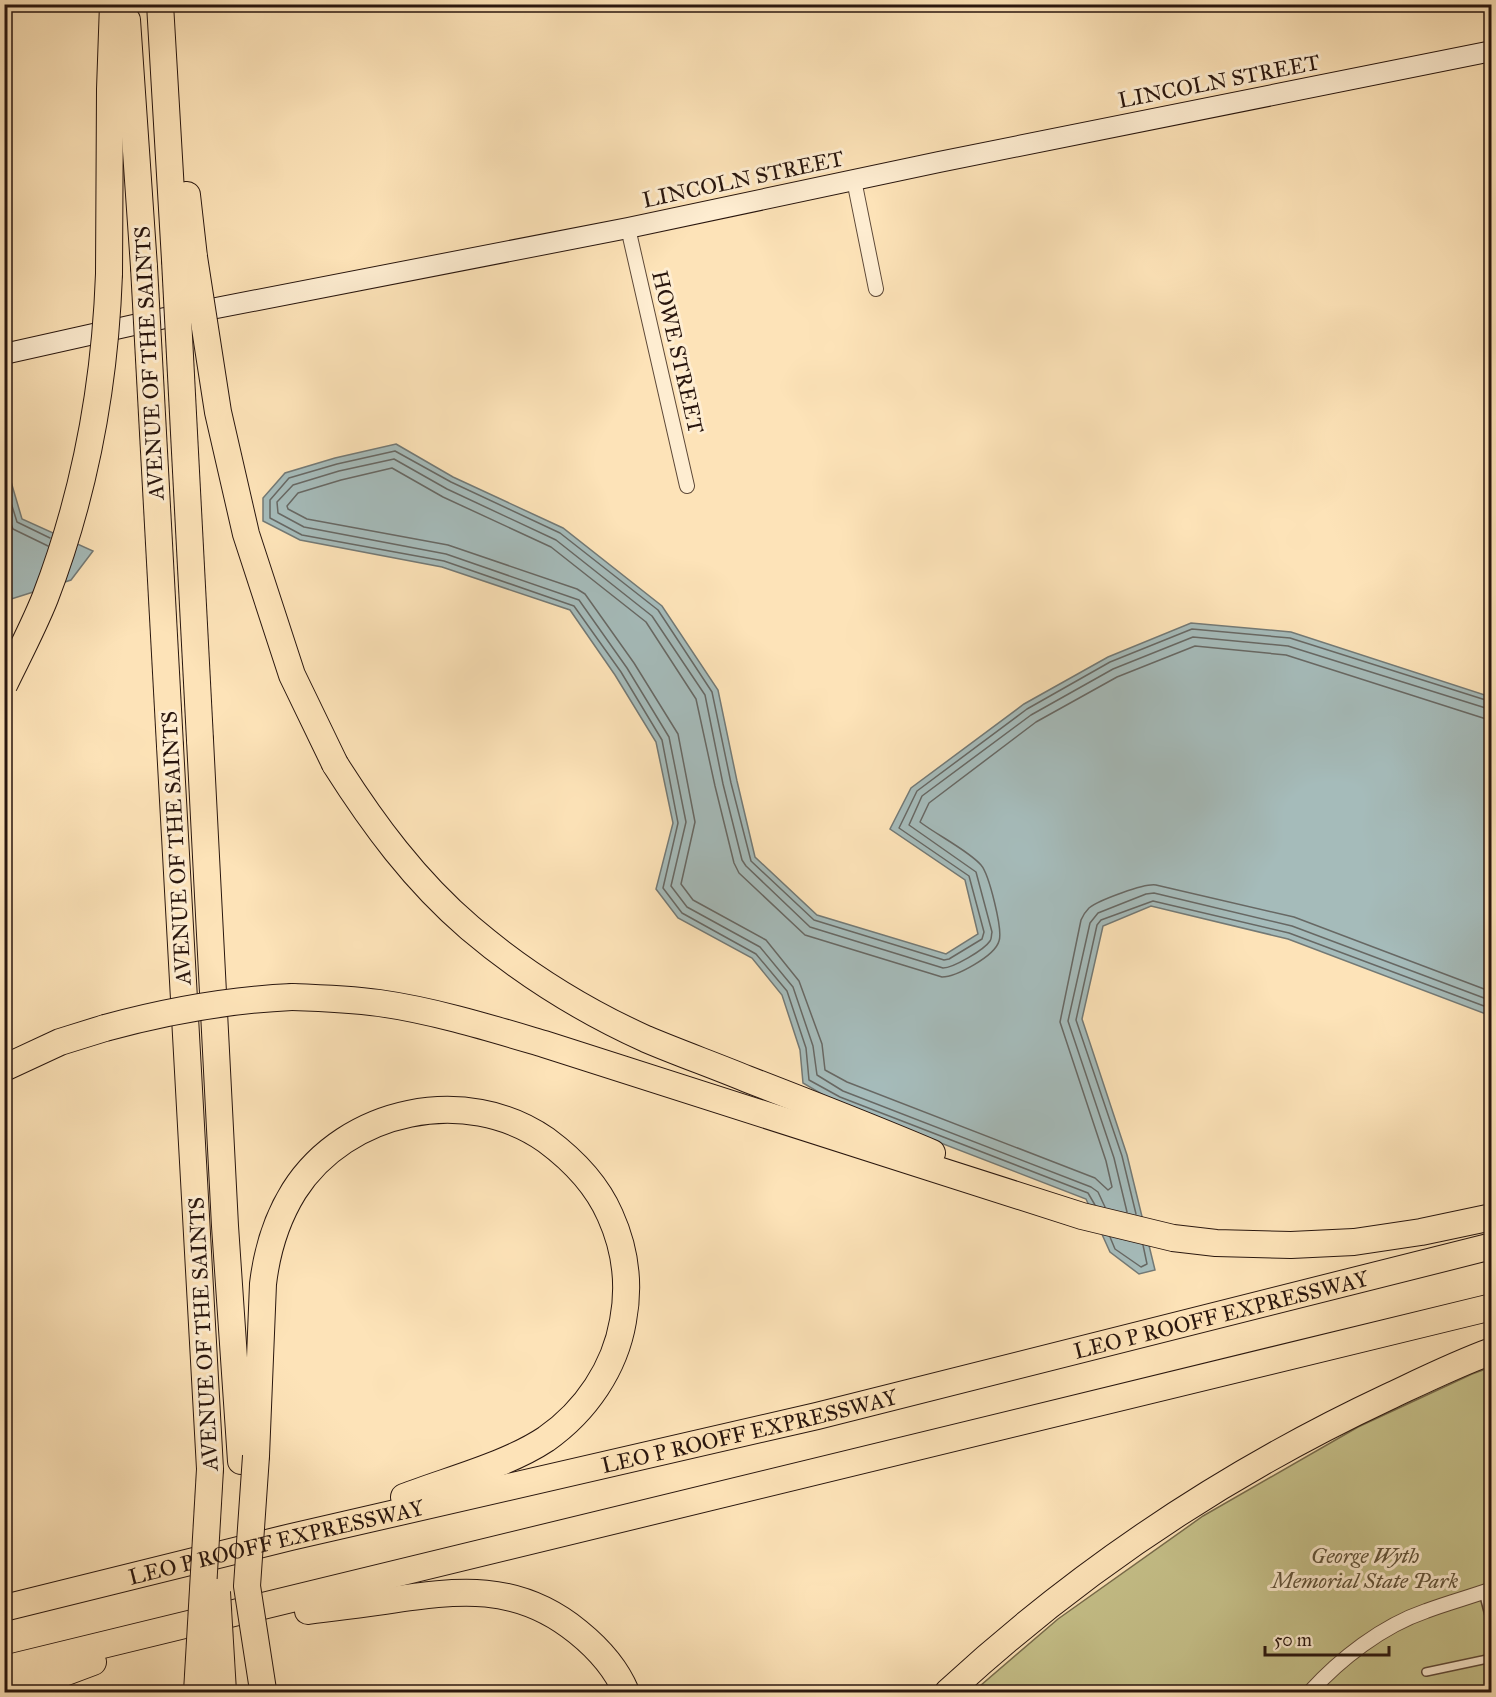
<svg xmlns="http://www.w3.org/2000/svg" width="1496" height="1697" font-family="'IM FELL Great Primer',serif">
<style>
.green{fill:#c6c18a;stroke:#786c4c;stroke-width:1.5}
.water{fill:#a5bbba;stroke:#737975;stroke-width:1.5}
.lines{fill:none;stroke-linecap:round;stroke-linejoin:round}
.shore{stroke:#676864;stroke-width:1.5}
.lane-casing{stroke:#5e4938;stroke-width:10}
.street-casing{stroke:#5e4938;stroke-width:16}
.secondary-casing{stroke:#29160e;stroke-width:22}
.highway-casing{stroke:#29160e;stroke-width:28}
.lane{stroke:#feedd1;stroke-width:7}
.street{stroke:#feedd1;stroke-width:14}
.secondary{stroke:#feedd1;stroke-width:20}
.highway{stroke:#fde3b8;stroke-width:26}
.highway-bridge-casing{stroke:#29160e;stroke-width:28;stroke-linecap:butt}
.highway-bridge{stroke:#fde3b8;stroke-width:26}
.labels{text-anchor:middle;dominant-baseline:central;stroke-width:6;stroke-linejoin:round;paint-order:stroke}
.street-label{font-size:22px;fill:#29160e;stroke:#feedd1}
.park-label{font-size:22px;font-style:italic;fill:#605239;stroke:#feedd1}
</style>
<rect width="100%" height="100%" fill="#fde3b8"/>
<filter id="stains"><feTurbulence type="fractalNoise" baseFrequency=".00333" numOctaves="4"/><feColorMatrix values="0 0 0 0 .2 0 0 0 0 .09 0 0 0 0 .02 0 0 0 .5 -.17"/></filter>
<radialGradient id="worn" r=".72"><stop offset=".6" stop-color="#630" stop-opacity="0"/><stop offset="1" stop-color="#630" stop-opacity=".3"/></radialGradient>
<path class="green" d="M1491 1367V1692H973L1058 1619 1203 1516 1358 1427 1472 1374Z"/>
<g class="water">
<path d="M396 444 453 477 563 528 662 606 718 690 737 781 755 857 817 915 946 954 978 934 965 880 890 829 911 788 1024 704 1108 657 1191 623 1291 632 1491 697V1016L1288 939 1151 906 1103 926 1082 1019 1127 1155 1155 1270 1139 1274 1110 1252 1086 1199 837 1103 803 1083 800 1050 782 995 752 958 678 918 656 889 673 823 656 742 615 675 570 610 442 567 300 540 263 521V498L285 473 335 458Z"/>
<path d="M4 458 22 519 93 551 71 580 5 601Z"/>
</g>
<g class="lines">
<g class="shore">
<path d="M4 480 17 522 50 538"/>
<path d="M4 507 13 529 48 546"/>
<path d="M1492 719 1483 718 1286 655 1195 646 1117 677 1036 722 929 803 920 822C937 835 969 851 981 865 989 874 1003 930 999 941 995 956 956 977 942 977L805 935 739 873 734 863 715 786 696 699 646 622 551 547 443 497 392 468 341 480 298 493 287 506 288 509 307 519 448 545 577 589 585 594 634 663 678 734 695 822 681 884 693 900 766 940 799 981 822 1044 825 1070 847 1082 1095 1178 1108 1190 1112 1187 1106 1161 1060 1022 1081 920C1083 915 1085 912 1089 908 1099 900 1145 883 1156 885L1294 917 1492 992"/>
<path d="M1095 1205 1088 1193 840 1097 809 1080 806 1048 787 991 756 954 682 913 663 888 678 823 662 740 621 672 574 606 444 561 302 535 270 518V500L289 478 337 464 395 451 451 482 560 533 658 610 712 692 731 783 751 861 814 920 944 960 949 959 982 939 984 932 969 876 899 828 917 791 1027 709 1110 662 1192 629 1290 638 1492 702"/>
<path d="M1105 1207 1098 1192 1091 1187 843 1091 817 1075 813 1046 793 987 760 947 687 907 671 886 686 822 669 737 627 668 579 600 446 554 304 527 278 513 277 502 293 485 339 471 394 459 447 489 556 540 652 616 705 695 723 784 742 860 746 866 810 927 943 968C953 968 984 950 990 941 992 938 991 936 992 932L976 872 909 825 922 796 1031 715 1113 669 1193 637 1288 646 1492 710"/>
<path d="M1127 1212 1114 1158 1068 1021 1090 923 1098 913 1146 894 1154 893 1292 926 1492 1001"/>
<path d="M1136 1214 1122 1156 1076 1020 1097 925 1101 920 1153 901 1289 933 1492 1009"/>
<path d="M1110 1237 1115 1249 1141 1267 1147 1264 1143 1245"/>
</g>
<g class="lane-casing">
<g id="lane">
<path d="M1483 1592 1492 1627"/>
<path d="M1426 1672 1492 1658"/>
</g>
</g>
<g class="street-casing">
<g id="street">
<path d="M854 180 876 289"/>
<path d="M628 228 687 486"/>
<path d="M1310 1692C1340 1659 1382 1626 1426 1611 1447 1603 1470 1597 1492 1589"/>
</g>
</g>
<g class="secondary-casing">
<path id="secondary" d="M4 354 165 318 628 228 939 162 1492 51"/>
</g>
<g class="highway-casing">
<g id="highway">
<path d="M160 4 175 260"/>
<path d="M127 20 144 267"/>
<path d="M187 195 194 257"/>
<path d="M109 274 110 89 113 4"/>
<path d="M200 740 225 1226 241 1461"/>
<path d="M170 746 210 1469"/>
<path d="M335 764C373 824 415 881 470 928 523 973 582 1010 646 1039 679 1053 713 1065 747 1079 809 1103 871 1127 932 1153"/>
<path d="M292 997C321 998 350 999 379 1003 435 1011 490 1028 544 1044L1082 1216 1173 1238 1216 1243 1291 1245 1354 1242 1421 1232 1492 1217"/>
<path d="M4 1068 60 1042 105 1028"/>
<path d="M256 1456 263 1284C267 1250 276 1220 294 1191 346 1109 466 1084 546 1140 573 1160 596 1183 610 1215 625 1248 630 1284 623 1321 615 1368 586 1411 546 1439 507 1465 448 1480 404 1497"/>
<path id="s1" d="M4 1608 291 1537 817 1416 1492 1246"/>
<path d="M308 1611C334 1607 360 1605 385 1601 458 1590 517 1582 578 1632 599 1649 616 1668 626 1692"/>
<path d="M4 1669 1492 1307"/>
<path d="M13 1692 93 1662"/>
<path d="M948 1692C1079 1571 1226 1473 1388 1397 1422 1381 1456 1364 1492 1351"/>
</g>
</g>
<use href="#lane" class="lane"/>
<use href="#street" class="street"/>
<use href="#secondary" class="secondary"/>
<use href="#highway" class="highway"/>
<g class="highway-bridge-casing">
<g id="highway-bridge">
<path d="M194 257 218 412 246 534 292 675 335 764"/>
<path d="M175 260 200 740"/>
<path d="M144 267 170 746"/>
<path d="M4 685C18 656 33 628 45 598 85 494 105 385 109 274"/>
<path d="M105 1028C167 1011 227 1000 292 997"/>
<path d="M256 1456 247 1586 263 1690"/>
<path d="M217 1592 223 1692"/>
<path d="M197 1692 210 1469"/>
</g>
</g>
<use href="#highway-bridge" class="highway-bridge"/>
</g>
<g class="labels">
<g class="street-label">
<text transform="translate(1219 81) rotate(-11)">LINCOLN STREET</text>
<text transform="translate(743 179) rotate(-12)">LINCOLN STREET</text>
<text transform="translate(678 352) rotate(77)">HOWE STREET</text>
<text transform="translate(149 363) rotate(-93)">AVENUE OF THE SAINTS</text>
<text transform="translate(176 848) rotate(-93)">AVENUE OF THE SAINTS</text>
<text stroke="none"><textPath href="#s1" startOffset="1252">LEO P ROOFF EXPRESSWAY</textPath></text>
<text transform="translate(203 1334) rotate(-93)">AVENUE OF THE SAINTS</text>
<text stroke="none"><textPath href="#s1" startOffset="766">LEO P ROOFF EXPRESSWAY</textPath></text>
<text stroke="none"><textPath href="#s1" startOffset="280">LEO P ROOFF EXPRESSWAY</textPath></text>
</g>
<g class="park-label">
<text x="1365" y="1555">George Wyth<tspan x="1365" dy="25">Memorial State Park</tspan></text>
</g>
</g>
<rect width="1496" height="1697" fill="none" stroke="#fde3b8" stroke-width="24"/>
<rect x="6" y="6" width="1484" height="1685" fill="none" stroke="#29160e" stroke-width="3"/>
<rect x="12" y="12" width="1472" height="1673" fill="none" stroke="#29160e" stroke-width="1.5"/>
<path d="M1265 1646v9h124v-9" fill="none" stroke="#29160e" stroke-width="3"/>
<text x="1274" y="1646" font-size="18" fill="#29160e" stroke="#feedd1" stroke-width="4.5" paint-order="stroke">50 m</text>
<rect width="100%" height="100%" filter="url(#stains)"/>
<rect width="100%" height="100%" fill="url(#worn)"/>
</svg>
